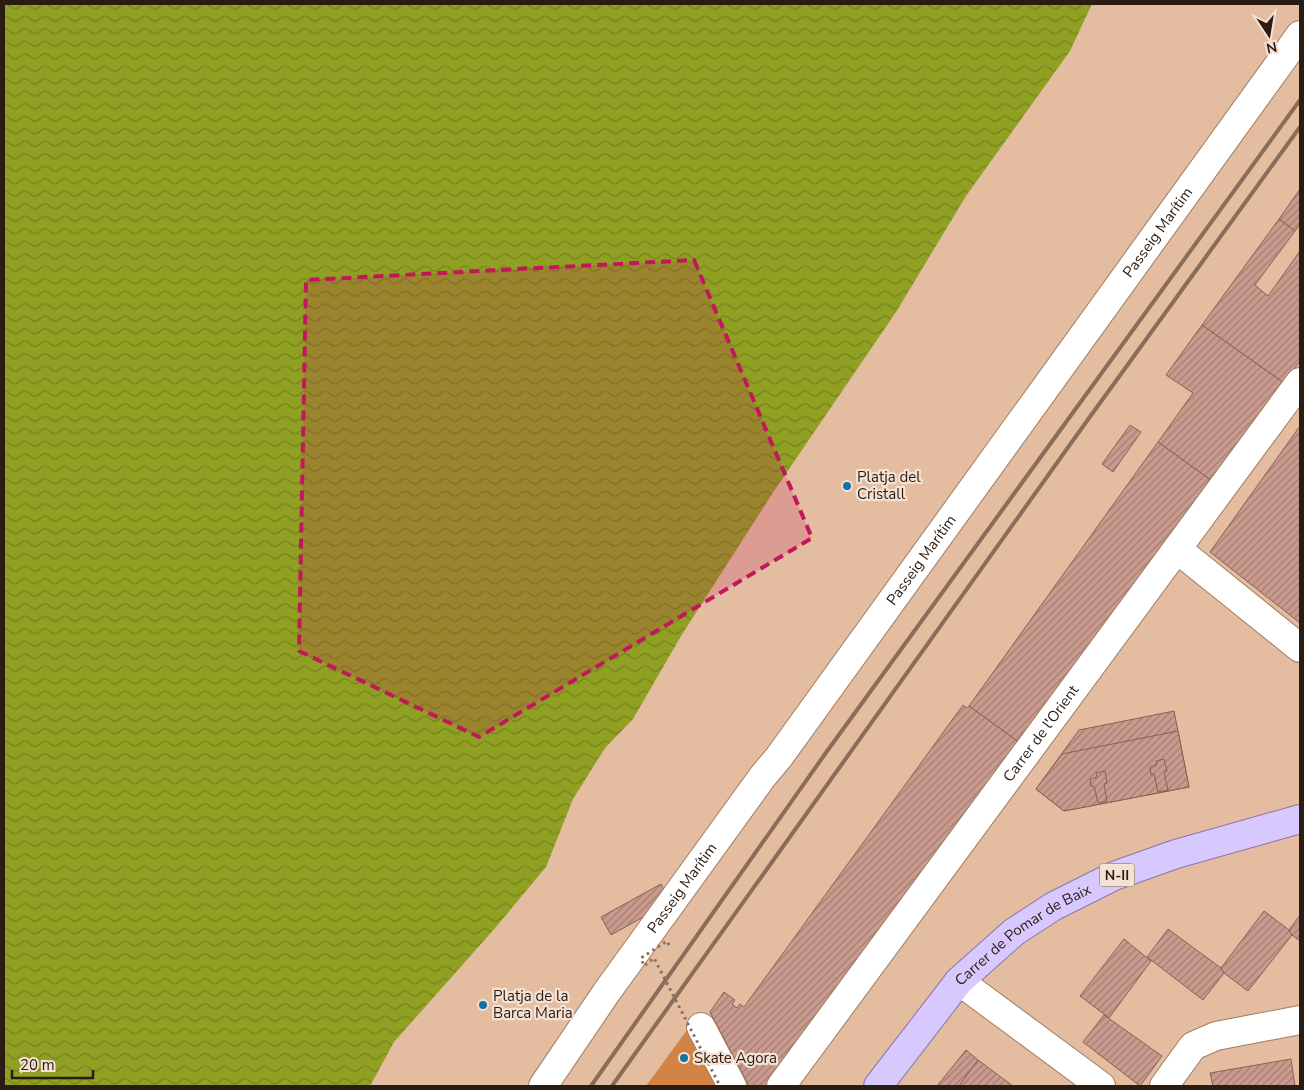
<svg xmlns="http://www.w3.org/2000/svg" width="1304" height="1090" font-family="'Nunito Sans',sans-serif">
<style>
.pitch{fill:#d38343}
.water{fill:url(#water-waves)}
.building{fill:url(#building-hatch);stroke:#8b6054}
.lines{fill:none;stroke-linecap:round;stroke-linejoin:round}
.minor-casing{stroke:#a07c61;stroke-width:30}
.major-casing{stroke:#8a74a9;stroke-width:30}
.minor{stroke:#fff;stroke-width:28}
.major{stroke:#d7c8fd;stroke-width:28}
.rail{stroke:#896d5a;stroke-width:4}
.path-bridge{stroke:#8c705d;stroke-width:3;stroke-dasharray:2.5 4;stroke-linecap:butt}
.marked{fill:#c2185b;fill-opacity:0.2;stroke:#c2185b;stroke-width:4;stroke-dasharray:10 6;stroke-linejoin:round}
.poi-dot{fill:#1372a0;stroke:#f6e2d4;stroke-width:2}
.labels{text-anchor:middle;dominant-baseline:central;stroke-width:4.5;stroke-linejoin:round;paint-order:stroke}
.shield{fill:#f6e2d4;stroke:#68574c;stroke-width:1}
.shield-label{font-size:14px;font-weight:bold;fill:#2b1c12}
.street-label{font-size:15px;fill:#2b1c12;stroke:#f6e2d4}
.poi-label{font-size:15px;fill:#2b1c12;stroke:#f6e2d4;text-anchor:start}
</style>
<defs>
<pattern id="water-waves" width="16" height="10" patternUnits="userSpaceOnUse" patternTransform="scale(1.25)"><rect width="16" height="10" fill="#90a023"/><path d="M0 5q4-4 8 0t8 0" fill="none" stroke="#76821d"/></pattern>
<pattern id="building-hatch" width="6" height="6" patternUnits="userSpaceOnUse" patternTransform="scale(1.25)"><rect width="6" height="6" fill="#c99a8d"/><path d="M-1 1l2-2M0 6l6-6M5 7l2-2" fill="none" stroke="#a37d72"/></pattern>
</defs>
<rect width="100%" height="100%" fill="#e4bda1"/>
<path class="pitch" d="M687 1030 716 1086H646Z"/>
<path class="water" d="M4 4H1092L1070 51 966 196 896 312 774 491 681 636 633 719 605 748 573 799 546 867 496 927 394 1042 370 1086H4Z"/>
<g class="building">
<path d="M1300 189V224L1295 231 1279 219Z"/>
<path d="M1279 219 1295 231 1255 285 1268 296 1300 251V361L1284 383 1202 325Z"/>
<path d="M1202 325 1284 383 1212 481 1158 442 1193 393 1166 375Z"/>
<path d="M1130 425 1141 432 1113 472 1102 464Z"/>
<path d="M1300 426V623L1210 552Z"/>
<path d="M1158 442 1212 481 1020 743 969 706Z"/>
<path d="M963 705 967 708 969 706 1020 743 769 1086H749L710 1012 724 992 735 1000 732 1004 737 1008 740 1004 744 1007Z"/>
<path d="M1174 711 1189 787 1064 811 1036 789 1079 730Z"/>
<path d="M1178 731 1189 787 1064 811 1036 789 1062 754Z"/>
<path d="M1164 759 1167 771 1164 772 1168 790 1158 792 1154 774 1151 775 1150 767 1157 765 1156 761Z"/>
<path d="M1105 771 1107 783 1104 784 1107 801 1098 803 1094 786H1091L1090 779 1097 777 1096 773Z"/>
<path d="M661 884 670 902 611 935 601 917Z"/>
<path d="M1264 911 1289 930 1292 935 1248 991 1224 973 1221 968Z"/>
<path d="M1300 915V941L1292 935 1289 930Z"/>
<path d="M1168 929 1221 968 1224 973 1203 1000 1147 957Z"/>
<path d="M1124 939 1151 961 1109 1018 1080 996Z"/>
<path d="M1104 1015 1162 1056 1140 1086 1083 1042Z"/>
<path d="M966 1050 978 1060 959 1086H937Z"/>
<path d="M1291 1059 1295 1086H1213L1210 1073Z"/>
<path d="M978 1060 1013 1086H959Z"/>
</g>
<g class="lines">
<g class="minor-casing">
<g id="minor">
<path d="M1177 549 1300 648"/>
<path d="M959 981 1101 1086"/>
<path d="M701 1027 732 1086"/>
<path id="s1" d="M543 1086 606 993 763 776 779 757 1300 35"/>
<path id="s2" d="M781 1086 1300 382"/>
<path d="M1164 1086 1193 1046 1216 1036 1300 1020"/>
</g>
</g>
<g class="major-casing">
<g id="major">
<path id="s3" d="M878 1086 959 981 1014 932 1054 906 1114 876 1176 854 1300 819"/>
</g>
</g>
<use href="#minor" class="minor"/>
<use href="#major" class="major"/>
<g class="rail">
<path d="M591 1086 825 754 1300 100"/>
<path d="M612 1086 1084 425 1300 127"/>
</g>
<path class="path-bridge" d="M669 945 667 941 641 958 644 966 654 958 720 1086"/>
</g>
<path class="marked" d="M694 260 812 538 479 737 299 651 306 280Z"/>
<g class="poi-dot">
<circle cx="847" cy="486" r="5"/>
<circle cx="483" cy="1005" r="5"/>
<circle cx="684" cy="1058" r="5"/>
</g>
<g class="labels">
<rect class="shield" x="1099.5" y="863.5" width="35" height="23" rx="4"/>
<g class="shield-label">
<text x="1117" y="875">N-II</text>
</g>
<g class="street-label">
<text stroke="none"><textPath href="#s1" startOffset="1052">Passeig Marítim</textPath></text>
<text stroke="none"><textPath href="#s1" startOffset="648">Passeig Marítim</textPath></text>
<text stroke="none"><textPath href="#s2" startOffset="438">Carrer de l'Orient</textPath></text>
<text stroke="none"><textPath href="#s1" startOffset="242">Passeig Marítim</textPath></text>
<text stroke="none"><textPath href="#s3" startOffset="212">Carrer de Pomar de Baix</textPath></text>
</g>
<g class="poi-label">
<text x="857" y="477">Platja del<tspan x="857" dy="17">Cristall</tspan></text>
<text x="493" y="996">Platja de la<tspan x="493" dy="17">Barca Maria</tspan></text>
<text x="694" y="1058">Skate Agora</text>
</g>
</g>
<rect width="1304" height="1090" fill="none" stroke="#2b1c12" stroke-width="10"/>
<g transform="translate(1269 35) rotate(168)" stroke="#f6e2d4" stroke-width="4" paint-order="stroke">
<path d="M0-4L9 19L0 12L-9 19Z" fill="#2b1c12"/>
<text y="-8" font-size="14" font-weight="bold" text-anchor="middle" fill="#2b1c12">N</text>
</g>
<path d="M12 1070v8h81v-8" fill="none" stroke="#2b1c12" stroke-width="2.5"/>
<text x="20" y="1070" font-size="15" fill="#2b1c12" stroke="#f6e2d4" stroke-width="4" paint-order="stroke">20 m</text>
</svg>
